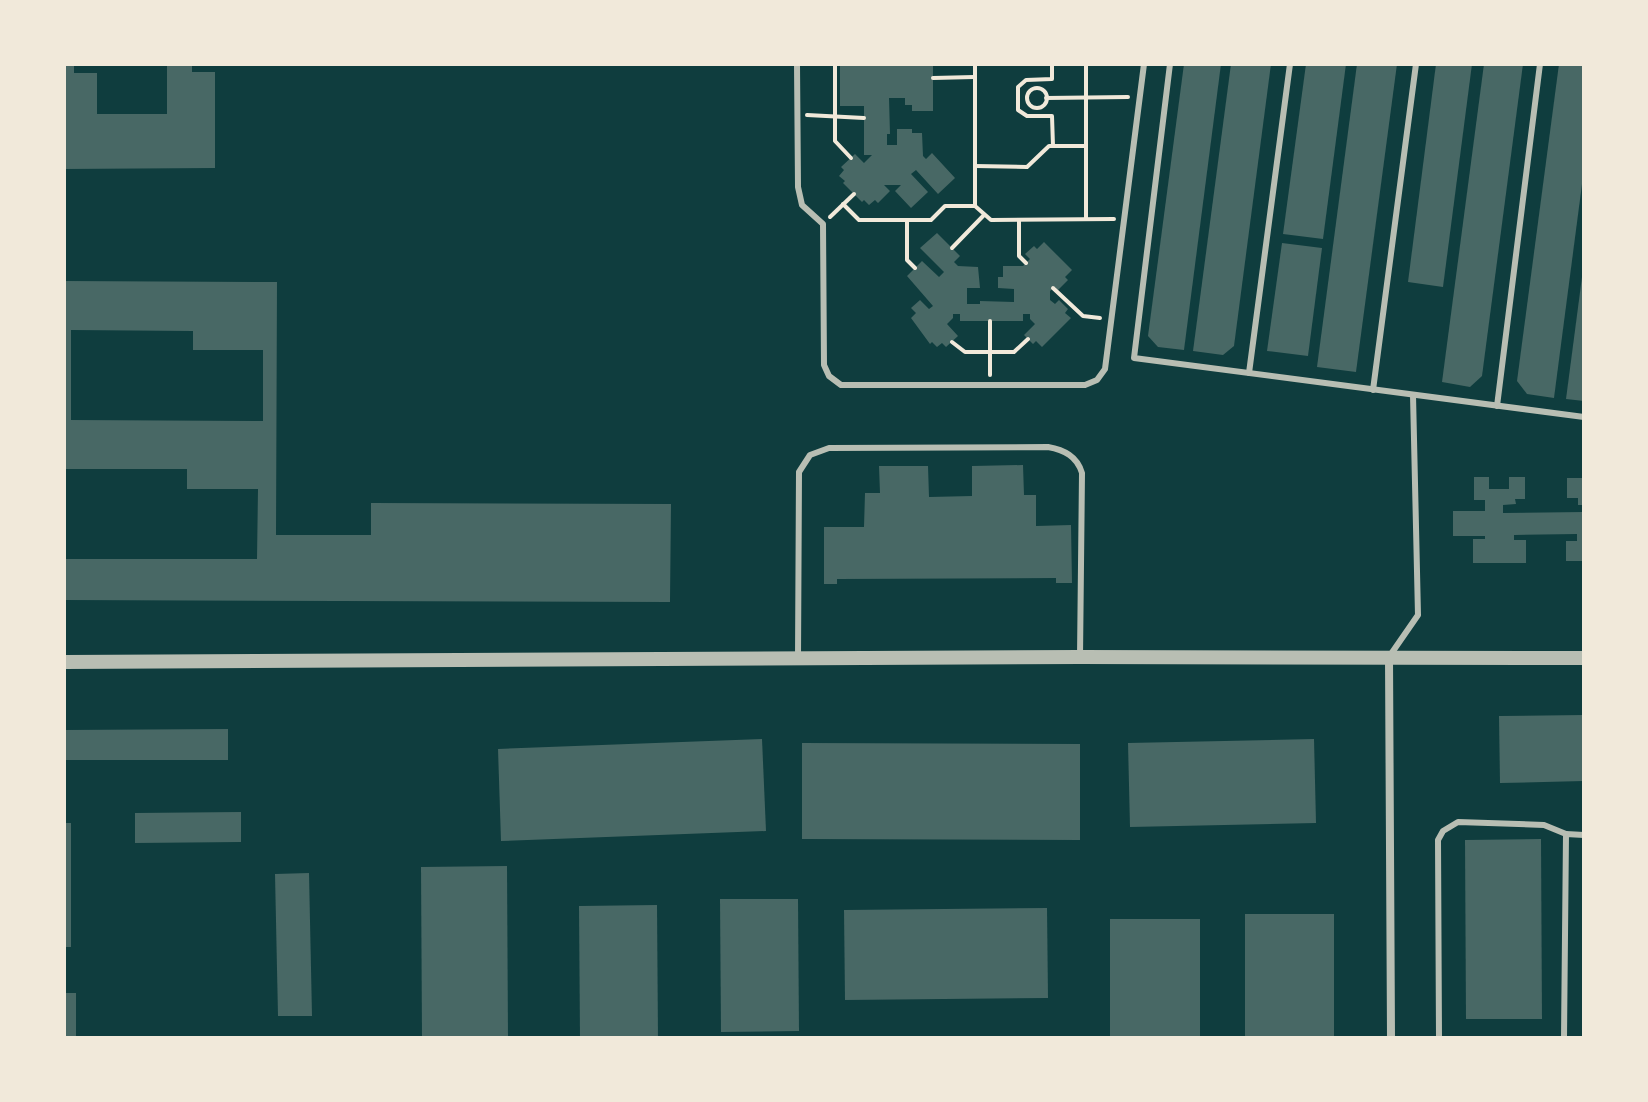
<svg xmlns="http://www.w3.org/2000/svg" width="1648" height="1102" font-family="Helvetica,sans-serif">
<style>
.building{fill:#486865;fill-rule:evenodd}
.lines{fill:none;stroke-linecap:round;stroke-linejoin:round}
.path{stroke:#f1e9da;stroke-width:4}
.service{stroke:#b8beb3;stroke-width:6}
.minor{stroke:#b8beb3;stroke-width:8}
.tertiary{stroke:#b8beb3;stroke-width:14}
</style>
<rect width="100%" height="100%" fill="#0f3d3e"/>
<g class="building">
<path d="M64 64H74V73H97V114H167V64H192V72H215V168L64 169Z"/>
<path d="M840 64H933V111H912V105H905V98H889L890 134H887V145H897V129H912V133H922L923 156 926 159 932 153 955 178 938 194 916 170 911 174 928 192 911 208 895 191 901 185H884L890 191 878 203 875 200 869 205 864 200 862 202 843 183 845 181 839 176 844 170 841 167 855 154 864 163 872 155H864V106H840Z"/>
<path d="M1184 64H1221L1184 350 1158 347 1148 336Z"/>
<path d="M1231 64H1271L1234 346 1223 355 1193 351Z"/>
<path d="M1306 64H1346L1323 239 1283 234Z"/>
<path d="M1357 64H1397L1356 372 1317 367Z"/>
<path d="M1436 64H1472L1443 287 1408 282Z"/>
<path d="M1484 64H1523L1482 376 1470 387 1442 382Z"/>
<path d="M1559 64H1584V169L1554 398 1527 394 1517 381Z"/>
<path d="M937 233 960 256 954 262 958 266 978 267 980 288H967V304H980V301L1014 302V289L998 288V277H1003V266H1023L1030 259 1025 254 1034 246 1037 249 1044 242 1072 270 1065 277 1068 280 1058 290 1055 287 1050 291V300L1055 304 1059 300 1068 309 1065 313 1071 318 1042 347 1036 341 1033 344 1024 335 1035 324 1030 319V314H1023V321H960V314H953V318L947 324 958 336 946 347 942 343 937 347 932 342 930 344 911 318 916 313 911 308 920 300 929 309 933 306 907 276 922 261 939 277 944 272 920 248Z"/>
<path d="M1282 243 1322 248 1308 356 1267 351Z"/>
<path d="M1582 277H1584V401L1566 399Z"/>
<path d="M64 281 277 282 276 535H371V503L671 504 670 602 64 600V559H257L258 489H187V469H64ZM71 330 193 331V350H263V421L71 420Z"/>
<path d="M1023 465 1024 495H1036V526L1071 525 1072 583H1056V578L837 579V584H824V527H864L865 493H880L879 466H928L929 497 972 496V466Z"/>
<path d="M1474 477H1489V489H1509V477H1525V499H1515L1516 504 1503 505V513L1584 512V561H1566V541H1577V534L1514 535V540H1526V563H1473V539H1485V536H1453V511H1485V500H1474Z"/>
<path d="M1567 478H1583L1584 505H1578V498H1567Z"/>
<path d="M1584 715V781L1500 783 1499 716Z"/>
<path d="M228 729V760H64V730Z"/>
<path d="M762 739 766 831 501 841 498 749Z"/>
<path d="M1314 739 1316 823 1130 827 1128 743Z"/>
<path d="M802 743 1080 744V840L802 839Z"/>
<path d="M241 812V842L135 843V813Z"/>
<rect x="64" y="823" width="7" height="124"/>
<path d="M1541 839 1542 1019H1466L1465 840Z"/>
<path d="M507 866 508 1038H422L421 867Z"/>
<path d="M309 873 312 1016H278L275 874Z"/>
<path d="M720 899H798L799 1031 721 1032Z"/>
<path d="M657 905 658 1038H580L579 906Z"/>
<path d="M1047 908 1048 998 845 1000 844 910Z"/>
<rect x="1245" y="914" width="89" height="124"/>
<rect x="1110" y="919" width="90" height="119"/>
<rect x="64" y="993" width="12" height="45"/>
</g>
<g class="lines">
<g class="path">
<path d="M835 64V141L851 158"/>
<path d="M975 64V206L991 220 1114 219"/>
<path d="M1052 64V79L1026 80 1018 87V110L1027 116H1052L1053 146"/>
<path d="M933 78 974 77"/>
<circle cx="1037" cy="98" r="10"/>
<path d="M1046 98 1128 97"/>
<path d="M807 115 864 118"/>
<path d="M975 166 1027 167 1049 146H1086"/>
<path d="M843 204 859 220H931L945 206H975"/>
<path d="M830 217 854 194"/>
<path d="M1086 219V64"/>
<path d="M907 220V260L915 268"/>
<path d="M1019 221V256L1026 263"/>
<path d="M952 248 984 215"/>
<path d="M1053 288 1083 316 1100 318"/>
<path d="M990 321V375"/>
<path d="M952 342 965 352H1014L1028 339"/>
</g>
<g class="service">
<path d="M797 64 798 187 802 205 823 224 824 365 829 376 841 385H1085L1097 380 1105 369 1144 64"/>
<path d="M1170 64 1134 358 1584 417"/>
<path d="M1249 373 1290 64"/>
<path d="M1373 390 1416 64"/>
<path d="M1497 406 1540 64"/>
<path d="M1391 654 1418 615 1413 395"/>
<path d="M798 658 799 472 810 455 829 448 1048 447C1064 450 1077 456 1082 473L1080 657"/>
<path d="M1439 1038 1438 840 1443 831 1458 822 1544 825 1566 834"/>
<path d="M1564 1038 1566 834 1584 835"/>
</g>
<path class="minor" d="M1389 658 1391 1038"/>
<path class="tertiary" d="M64 662 1080 657 1584 658"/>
</g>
<rect width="1648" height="1102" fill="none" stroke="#f1e9da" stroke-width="132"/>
</svg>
